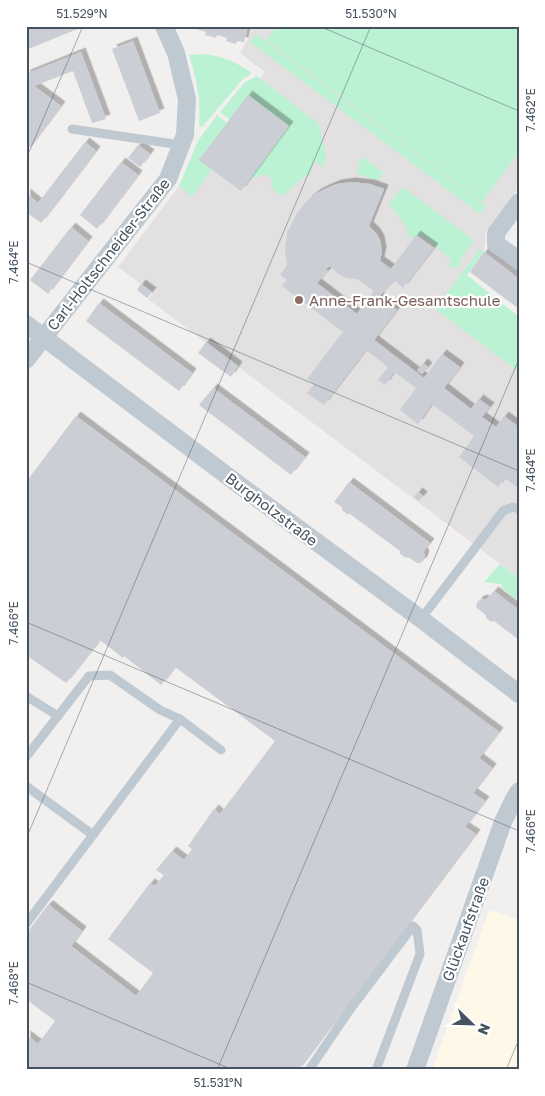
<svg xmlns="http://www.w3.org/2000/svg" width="545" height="1096" font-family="'Golos Text',sans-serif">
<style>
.commercial{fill:#fdf8e8}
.education{fill:#e3e0e1}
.green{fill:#bbf2d3}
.building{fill:#cbced4;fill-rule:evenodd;filter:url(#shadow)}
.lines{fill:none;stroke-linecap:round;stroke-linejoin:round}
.lane{stroke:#bfc9d2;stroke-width:9}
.street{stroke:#bfc9d2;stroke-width:18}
.ticks{fill:none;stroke:#46525e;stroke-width:1;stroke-opacity:0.45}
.education-dot{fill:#8d6e63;stroke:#fff;stroke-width:2}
.labels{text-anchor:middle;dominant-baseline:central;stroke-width:4.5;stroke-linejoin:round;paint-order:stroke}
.street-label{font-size:15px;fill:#46525e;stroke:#fff}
.education-label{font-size:15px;fill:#785e54;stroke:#fff;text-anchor:start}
.neatline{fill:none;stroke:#46525e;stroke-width:2}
.ticks-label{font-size:12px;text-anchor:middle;fill:#46525e}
</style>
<defs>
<filter id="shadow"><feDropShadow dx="4.5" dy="-4.5" stdDeviation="0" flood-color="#0004"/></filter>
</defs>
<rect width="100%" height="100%" fill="#f2efef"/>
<path class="commercial" d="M489 910 519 920V1070H432Z"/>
<path class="education" d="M255 26H519V187L486 231 484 252 447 302 519 356V578L148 299 153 293 118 267 265 72 240 53Z"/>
<g class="green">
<path d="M277 26H519V152L482 202 266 40Z"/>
<path d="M256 34 486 206 480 214 250 42Z"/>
<path d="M204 54C224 57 234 61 251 72L249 76 243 79 202 127 199 126C201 99 197 81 189 55Z"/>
<path d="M257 76 319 124 326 155 325 161 322 167 315 162 311 167 312 169 311 173 297 182 285 195 279 194 271 188 272 179 265 174 248 180V95L244 101 243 100 244 101 240 106H239L240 107 236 112 235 111 236 112 232 117H231L232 118 230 120 220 112 245 82Z"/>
<path d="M217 115 227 123 224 128 223 127V129L216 139 214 138 215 139 212 144 210 143 211 145 199 160 212 169 192 197 179 186 198 141Z"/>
<path d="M360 158H364L383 172 379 181 357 174Z"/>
<path d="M404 188 471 238 473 243 462 256 461 261 458 267 452 268 449 266 450 258 421 235 409 238C405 223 400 216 389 205L401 189Z"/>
<path d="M480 249 484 252 467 275 519 317V372L435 309Z"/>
<path d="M500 564 519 578V601L502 588 501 584 484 582Z"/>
</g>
<g class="building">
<path d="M26 26H85L26 50Z"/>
<path d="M195 26H248L244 42 237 41 236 44 226 41 227 38 217 35 216 38 205 35 206 32 194 28Z"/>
<path d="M133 41 160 113 139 121 112 49Z"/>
<path d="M81 52 106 119 92 123 73 71 34 86 61 106 26 152V74Z"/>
<path d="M248 95 289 126 241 191 199 160Z"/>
<path d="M85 142 96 151 41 223 26 212V193L38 203Z"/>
<path d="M138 145 150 154 140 167 128 158Z"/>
<path d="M121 162 138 175 97 229 80 215Z"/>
<path d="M351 182 370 184 384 189 369 226 376 233 380 240 382 251 380 261 391 269 416 235 434 248 403 288 395 281 392 285 390 284 379 297 397 310 374 340 424 378 442 354 460 367 444 388 471 409 479 399 490 407 482 417 496 427 504 416 519 427V489L505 478 498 487 459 457 474 436 432 404 418 424 400 410 416 388 394 372 385 385 378 380 388 367 366 350 324 405 307 393 314 384 307 379 343 332 282 286 287 280 280 275 287 265 285 250 287 233 297 213 309 199 317 193 327 188 337 184ZM330 266 338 274 346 278 357 279 374 291 357 314 317 283 328 271 326 269Z"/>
<path d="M71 227 88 241 48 294 30 280Z"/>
<path d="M484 252 519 279V309L470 272Z"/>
<path d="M141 284 152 292 147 298 137 290Z"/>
<path d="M99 303 192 373 179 391 86 321Z"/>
<path d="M206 342 238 366 231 377 198 353Z"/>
<path d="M423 363 428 367 422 374 417 371Z"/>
<path d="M213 388 305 457 291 475 199 405Z"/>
<path d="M76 416 499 732 479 758 492 768 473 793 485 801 465 827 476 834 298 1070H26V1035L38 1044 55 1021 26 999V934L47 906 49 905 82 931 71 946 136 996 153 973 108 939 150 883 155 886 164 875 156 870 172 851 184 860 192 849 188 846 214 809 220 814 275 741 175 667 161 685 124 656 123 658 100 640 66 683 26 655V482Z"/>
<path d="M349 482 430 543 423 552 425 555 423 561 420 563H417L408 557 406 558 400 554V551L350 514H347L342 510V507L334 502Z"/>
<path d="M418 492 423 496 419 501 414 497Z"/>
<path d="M494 591 519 610V640L494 621 491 622 486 618V615L477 608 476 606 478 601 482 599 486 600Z"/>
</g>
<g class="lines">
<g class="lane">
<path d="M72 129 181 145"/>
<path d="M421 619 503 511 513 507 519 509"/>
<path d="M26 696 58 716"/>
<path d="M26 757 89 676 110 675 160 710 180 719 221 750"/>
<path d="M26 786 93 835"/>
<path d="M26 924 180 719"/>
<path d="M309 1070 349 1011 413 926 417 930 420 954 376 1070"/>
</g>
<g class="street">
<path d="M519 202 496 233V244L519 260"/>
<path d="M26 324 246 490 421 619 519 694"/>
<path d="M26 360 168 179 185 135 187 99 176 53 164 26"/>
<path d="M415 1070 503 822 514 799 519 791"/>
</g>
</g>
<path class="ticks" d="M319 26 519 111M26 159 83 26M26 262 519 471M26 622 519 831M26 839 371 26M26 982 233 1070M217 1070 519 359M506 1070 519 1039"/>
<circle class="education-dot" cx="299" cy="300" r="5"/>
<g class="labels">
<g class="street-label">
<text transform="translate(108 254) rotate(-52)">Carl-Holtschneider-Straße</text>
<text transform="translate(272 509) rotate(37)">Burgholzstraße</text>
<text transform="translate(465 929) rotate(-70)">Glückaufstraße</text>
</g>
<g class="education-label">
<text x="309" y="300">Anne-Frank-Gesamtschule</text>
</g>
</g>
<rect width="545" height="1096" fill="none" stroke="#ffffff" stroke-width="55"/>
<g transform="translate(472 1024) rotate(113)" stroke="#ffffff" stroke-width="4" paint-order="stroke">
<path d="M0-4L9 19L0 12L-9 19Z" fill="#46525e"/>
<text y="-8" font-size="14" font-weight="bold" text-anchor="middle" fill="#46525e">N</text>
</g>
<rect x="28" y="28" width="490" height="1040" class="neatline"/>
<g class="ticks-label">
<text x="82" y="18">51.529°N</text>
<text x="371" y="18">51.530°N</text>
<text transform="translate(531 110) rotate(-90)" y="4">7.462°E</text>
<text transform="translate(14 262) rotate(-90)" y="4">7.464°E</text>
<text transform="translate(531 470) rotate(-90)" y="4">7.464°E</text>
<text transform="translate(14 623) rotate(-90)" y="4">7.466°E</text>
<text transform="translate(531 831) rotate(-90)" y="4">7.466°E</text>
<text transform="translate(14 983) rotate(-90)" y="4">7.468°E</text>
<text x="218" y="1087">51.531°N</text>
</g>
</svg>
